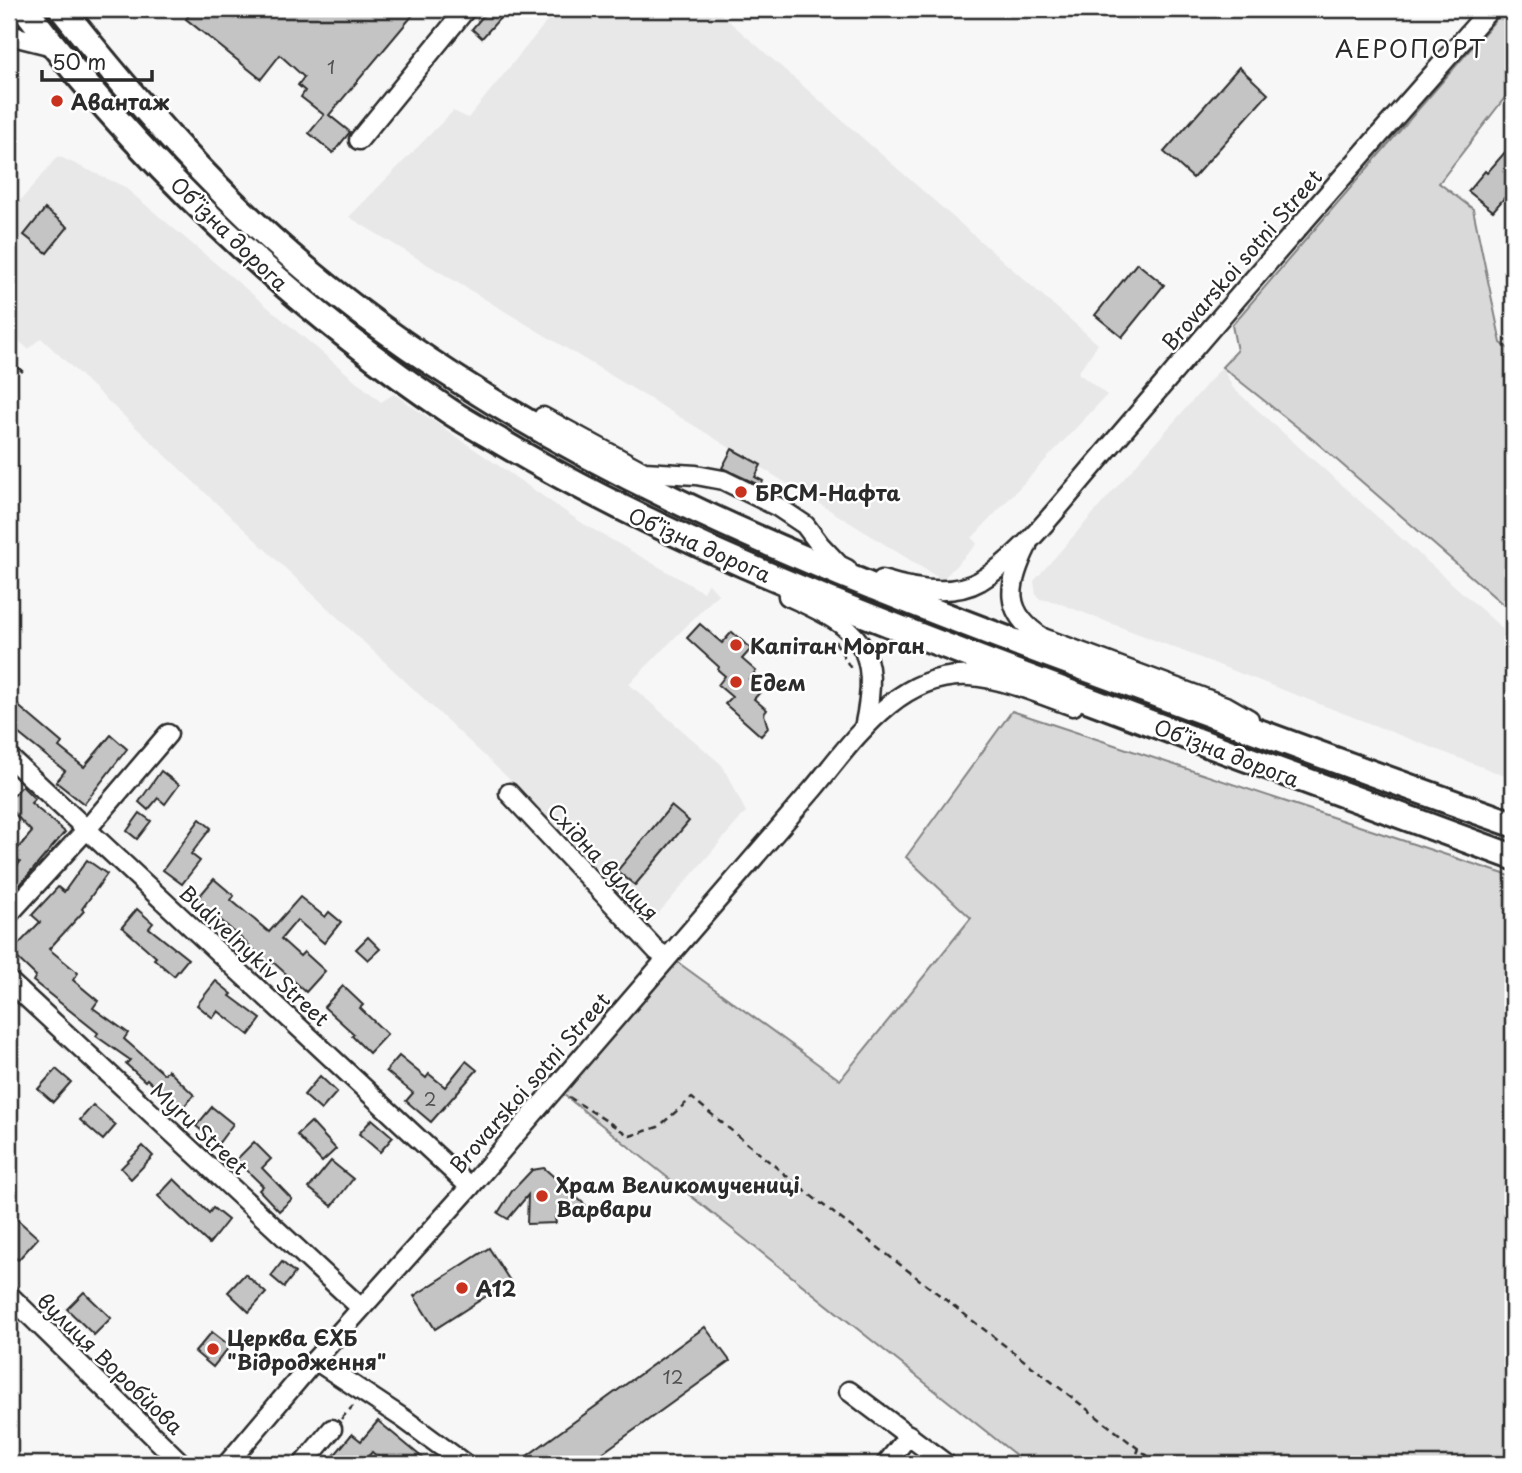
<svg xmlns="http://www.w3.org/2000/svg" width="1522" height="1473" font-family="'Playpen Sans',sans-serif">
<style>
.built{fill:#e8e8e8}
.green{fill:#d9d9d9;stroke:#828282;stroke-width:2}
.building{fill:#c4c4c4;stroke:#2b2b2b;stroke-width:2}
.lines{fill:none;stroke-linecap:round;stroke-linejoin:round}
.minor-casing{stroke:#2b2b2b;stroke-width:23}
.highway-casing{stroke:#2b2b2b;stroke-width:30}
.path{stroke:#2b2b2b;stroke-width:2.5;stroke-dasharray:7 5;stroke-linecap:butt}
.minor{stroke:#fff;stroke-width:18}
.highway{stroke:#fff;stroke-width:24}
.poi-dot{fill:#c8321e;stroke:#fff;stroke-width:2.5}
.labels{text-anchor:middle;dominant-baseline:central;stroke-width:5;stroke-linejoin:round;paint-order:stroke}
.number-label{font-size:18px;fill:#515151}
.poi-label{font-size:21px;font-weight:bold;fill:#2b2b2b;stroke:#fff;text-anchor:start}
.street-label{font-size:21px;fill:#2b2b2b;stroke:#fff}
.quarter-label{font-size:24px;letter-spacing:2px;fill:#2b2b2b;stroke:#fff}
</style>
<rect width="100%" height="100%" fill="#f7f7f7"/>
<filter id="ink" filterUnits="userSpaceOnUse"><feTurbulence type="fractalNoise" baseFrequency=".0143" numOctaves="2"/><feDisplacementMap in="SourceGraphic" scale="14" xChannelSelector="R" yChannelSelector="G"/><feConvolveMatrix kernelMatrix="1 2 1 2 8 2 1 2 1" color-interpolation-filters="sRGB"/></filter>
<g filter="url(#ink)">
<g class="built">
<path d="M557 9H715L1098 344 1078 373 1107 395 972 538 977 544 942 580 698 428 349 217 453 111 468 118Z"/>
<path d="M58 156 123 186 381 402 394 394 582 523 703 592 708 583 718 594 629 684 722 765 746 812 645 929 508 778 41 338 28 349 9 332V214Z"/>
<path d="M1222 367 1233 388 1513 638V779L1056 602 1040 599 1036 595 1034 581Z"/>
</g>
<g class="green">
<path d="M1505 9H1513V87L1439 183 1473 209 1501 343 1513 352V613L1316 442 1222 367 1237 351 1232 325Z"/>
<path d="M1012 711 1513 877V1464H1027L554 1087 676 961 840 1080 971 918 906 857Z"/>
</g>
<g class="building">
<path d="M194 9H223L234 18 241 9H418L329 115 350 132 333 153 309 133 324 115 301 97 305 91 298 85 304 77 280 55 261 79 186 19Z"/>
<path d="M489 9 501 17 482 38 472 29Z"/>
<path d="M1239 67 1268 94 1193 178 1164 152Z"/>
<path d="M1513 143V188L1493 211 1468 191 1485 171 1487 173Z"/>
<path d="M45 209 68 227 47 253 24 235Z"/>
<path d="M1137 263 1164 285 1122 337 1095 315Z"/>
<path d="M732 449 761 465 755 477 763 481 761 486 722 468Z"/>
<path d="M700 624 722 643 732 632 751 649 742 659 756 671 749 679 762 690 754 699 767 710 764 714 768 728 761 736 725 704 732 697 718 685 725 676 718 670 719 667 687 638Z"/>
<path d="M9 698 62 743 59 747 84 767 111 735 127 749 84 804 56 782 65 771 9 726Z"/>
<path d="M161 771 179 785 165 804 158 798 148 810 139 802Z"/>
<path d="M22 786 35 799 31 803 65 832 19 886 9 877 20 862 13 854 32 832 9 808V800Z"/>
<path d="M671 806 689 821 635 885 617 871Z"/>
<path d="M140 813 151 821 137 839 127 831Z"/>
<path d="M200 819 211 828 191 854 200 861 182 884 163 870Z"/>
<path d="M87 860 107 874 82 909 84 911 49 949 78 973 73 980 98 1001 93 1008 128 1033 124 1039 164 1074 168 1070 194 1095 180 1111 147 1079 145 1081 126 1064 130 1060 96 1036 98 1033 33 981 36 976 11 952 40 922 32 915 58 887 64 892Z"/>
<path d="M214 879 234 896 231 900 269 932 300 897 325 917 329 912 341 922 324 943 297 920 281 939 300 956 304 952 325 971 306 992 273 962 271 965 197 899Z"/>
<path d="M137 909 153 923 149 928 188 959 174 976 154 959 156 957 122 927Z"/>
<path d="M368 937 380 949 368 960 356 949Z"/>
<path d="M216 981 232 994 230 996 261 1019 249 1035 218 1011 213 1018 197 1005Z"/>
<path d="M343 986 363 1005 360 1008 387 1034 369 1053 352 1036 354 1034 324 1007Z"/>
<path d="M399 1056 426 1078 429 1074 445 1087 466 1061 477 1070 431 1122 406 1101 413 1093 386 1071Z"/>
<path d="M56 1069 71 1082 53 1102 38 1089Z"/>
<path d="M320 1076 337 1092 321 1110 304 1095Z"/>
<path d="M93 1105 116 1125 103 1140 80 1120Z"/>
<path d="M212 1107 233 1124 218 1144 196 1126Z"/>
<path d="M372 1119 393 1137 380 1152 359 1134Z"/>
<path d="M311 1122 336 1149 322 1162 297 1135Z"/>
<path d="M254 1142 271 1159 262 1168 292 1199 279 1211 259 1190 263 1186 236 1160Z"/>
<path d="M143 1146 153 1156 131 1179 121 1168Z"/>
<path d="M331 1161 353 1179 332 1206 309 1188Z"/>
<path d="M544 1168 593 1212 555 1218 556 1223 527 1224 528 1195 508 1219 498 1213 512 1191 532 1170Z"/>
<path d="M174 1179 209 1213 213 1208 228 1220 209 1244 158 1196Z"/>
<path d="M9 1212 38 1238 18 1260 9 1252Z"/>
<path d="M489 1248 510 1281 435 1329 414 1296Z"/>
<path d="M282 1262 295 1273 284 1287 271 1276Z"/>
<path d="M245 1274 266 1293 249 1312 228 1292Z"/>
<path d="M84 1292 111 1318 94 1335 67 1309Z"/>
<path d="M705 1327 730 1361 587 1464H533L527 1456Z"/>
<path d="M212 1332 230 1346 213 1367 195 1352Z"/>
<path d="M378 1421 430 1464H386L372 1452 362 1464H327L352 1434 361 1441Z"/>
</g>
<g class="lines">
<g class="minor-casing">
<g id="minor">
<path d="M9 35 53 46"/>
<path d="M359 140 466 9"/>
<path d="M543 417 644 472 696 475 723 480 778 507 805 525 820 545 839 565 847 569"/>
<path d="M1027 546C1008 585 1002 612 1043 638L1228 707 1249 719"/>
<path d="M882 580C911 589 952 597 980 581 1018 558 1046 522 1074 489 1105 452 1136 416 1167 380 1273 255 1382 132 1490 9"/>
<path d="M788 596C860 628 882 646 864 728"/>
<path d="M9 757 470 1187"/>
<path d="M509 793 657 951 667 957"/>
<path d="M9 914 87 829 168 734"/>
<path d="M9 981 361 1308"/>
<path d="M9 1295 182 1464"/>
<path d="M315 1360 404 1419 465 1464"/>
<path d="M849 1391 946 1464"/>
<path d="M227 1464 315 1360 470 1187 813 789C853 741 898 672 969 676 1004 678 1041 695 1073 706"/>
<path d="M303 1464 332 1429"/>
<path d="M886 1464 909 1435"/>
</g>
</g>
<g class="highway-casing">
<g id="highway">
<path d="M25 9C144 164 286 301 449 411 466 422 484 432 501 442 658 535 826 601 996 665 1168 730 1340 794 1513 857"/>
<path d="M62 9C136 102 214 192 306 269 529 455 804 564 1074 664 1220 718 1366 772 1513 824"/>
</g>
</g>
<g class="path">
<path d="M9 359 25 374"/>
<path d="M835 641 851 669"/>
<path d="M569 1097 630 1136 658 1127 692 1098 805 1191 1158 1464"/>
<path d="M341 1419 353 1406"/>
<path d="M1132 1464 1139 1449"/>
</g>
<use href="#minor" class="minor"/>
<use href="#highway" class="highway"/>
</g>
</g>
<g class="poi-dot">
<circle cx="57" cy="101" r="7"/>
<circle cx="741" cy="492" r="7"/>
<circle cx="736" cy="645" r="7"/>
<circle cx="736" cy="682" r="7"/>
<circle cx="542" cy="1196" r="7"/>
<circle cx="462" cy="1288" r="7"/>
<circle cx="213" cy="1349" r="7"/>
</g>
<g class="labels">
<g class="number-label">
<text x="331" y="66">1</text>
<text x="430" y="1098">2</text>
<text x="673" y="1376">12</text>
</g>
<g class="poi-label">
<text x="71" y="101">Авантаж</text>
<text x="755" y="492">БРСМ-Нафта</text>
<text x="750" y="645">Капітан Морган</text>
<text x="750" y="682">Едем</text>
<text x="556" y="1184">Храм Великомучениці<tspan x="556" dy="24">Варвари</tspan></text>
<text x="476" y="1288">А12</text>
<text x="227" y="1337">Церква ЄХБ<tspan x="227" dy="24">"Відродження"</tspan></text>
</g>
<g class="street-label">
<text transform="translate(230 233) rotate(44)">Обʼїзна дорога</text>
<text transform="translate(1241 259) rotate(-49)">Brovarskoi sotni Street</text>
<text transform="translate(700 544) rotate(24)">Обʼїзна дорога</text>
<text transform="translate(1227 752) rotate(21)">Обʼїзна дорога</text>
<text transform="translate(604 861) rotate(47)">Східна вулиця</text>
<text transform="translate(255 955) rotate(43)">Budivelnykiv Street</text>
<text transform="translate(529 1082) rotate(-49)">Brovarskoi sotni Street</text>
<text transform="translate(200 1128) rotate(43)">Myru Street</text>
<text transform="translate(111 1363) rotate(44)">вулиця Воробйова</text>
</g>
<g class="quarter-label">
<text x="1411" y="48">АЕРОПОРТ</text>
</g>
</g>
<rect width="1522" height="1473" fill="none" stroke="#fff" stroke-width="35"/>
<rect x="18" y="18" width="1487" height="1438" fill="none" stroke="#2b2b2b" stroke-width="2.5" filter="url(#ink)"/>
<path d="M42 70v10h110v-10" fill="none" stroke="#2b2b2b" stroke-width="3.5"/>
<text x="52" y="70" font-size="21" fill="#2b2b2b" stroke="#ffffff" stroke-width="5" paint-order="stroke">50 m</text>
</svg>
